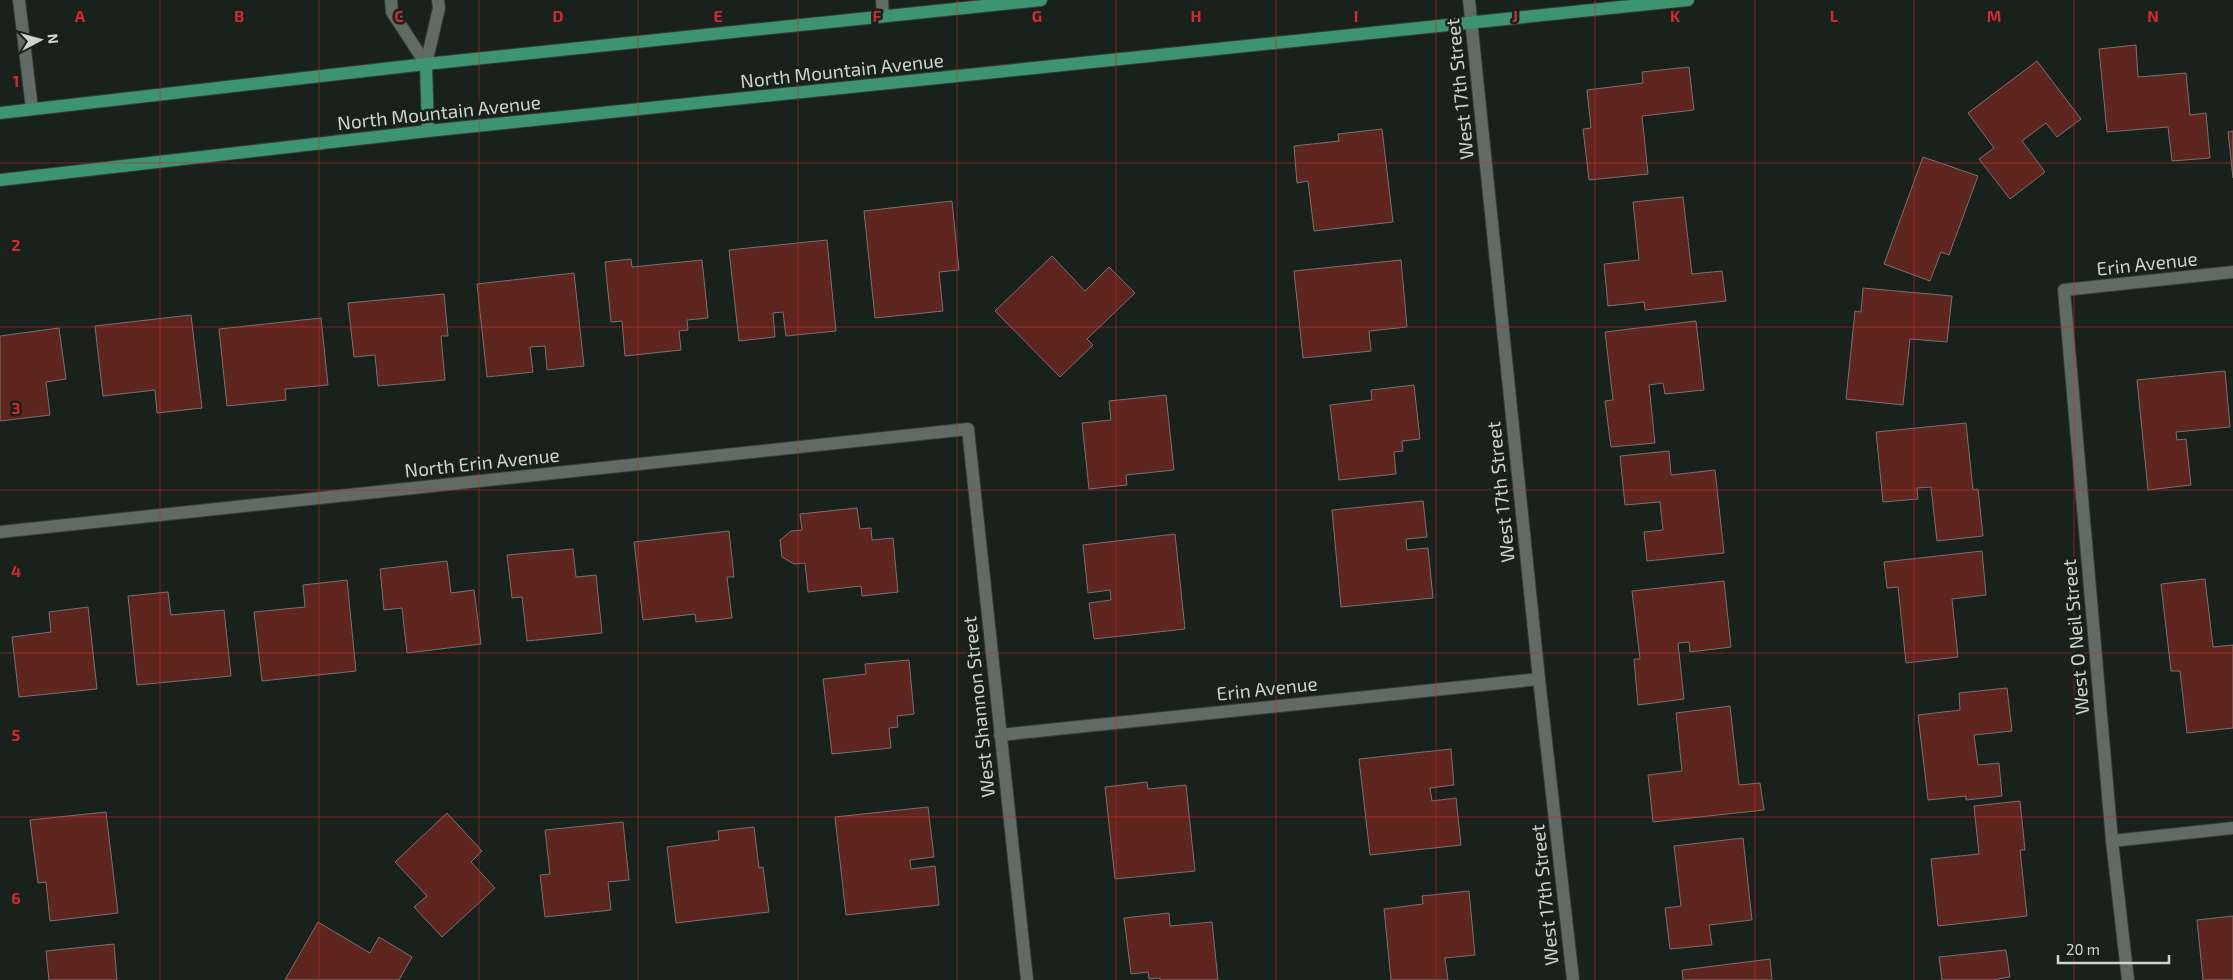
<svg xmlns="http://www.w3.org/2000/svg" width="2233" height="980" font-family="'Exo 2',sans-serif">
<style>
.building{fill:#5f2620;stroke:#7d6f6d}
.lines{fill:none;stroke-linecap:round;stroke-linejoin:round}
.lane-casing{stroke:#343b37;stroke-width:14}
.street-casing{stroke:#343b37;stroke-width:14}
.primary-casing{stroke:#343b37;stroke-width:14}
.lane{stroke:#606b65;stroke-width:12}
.street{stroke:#606b65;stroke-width:12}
.primary{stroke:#3c9471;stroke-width:12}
.grid{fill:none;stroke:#d62828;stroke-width:1;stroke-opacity:0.55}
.labels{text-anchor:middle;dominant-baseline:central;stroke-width:5;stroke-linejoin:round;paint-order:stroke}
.street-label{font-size:19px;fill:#cdd3cf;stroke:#18211c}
.grid-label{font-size:16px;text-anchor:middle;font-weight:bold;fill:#d62828;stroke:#18211c;stroke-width:5;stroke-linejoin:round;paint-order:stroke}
</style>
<rect width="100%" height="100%" fill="#18211c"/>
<g class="building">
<path d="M2136 45 2138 77 2186 73 2190 115 2206 113 2210 158 2172 161 2168 127 2107 132 2099 49Z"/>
<path d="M2037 61 2081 119 2057 137 2046 123 2022 141 2045 172 2010 199 1979 159 1994 148 1968 113Z"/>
<path d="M1689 67 1694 110 1642 116 1648 174 1589 180 1583 129 1591 128 1587 90 1643 83 1642 72Z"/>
<path d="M1382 129 1393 222 1314 231 1308 181 1297 183 1294 146 1339 141 1338 134Z"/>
<path d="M2233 131V178L2228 132Z"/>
<path d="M1923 157 1978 176 1949 255 1941 252 1930 281 1884 264Z"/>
<path d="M1683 197 1692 274 1722 271 1726 301 1645 310 1644 302 1608 306 1604 264 1639 260 1633 202Z"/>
<path d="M952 201 959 270 939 272 943 311 875 318 864 211Z"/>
<path d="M827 240 836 331 786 336 783 312 773 313 775 337 739 341 729 250Z"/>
<path d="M1052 256 1085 291 1109 267 1135 293 1087 339 1093 345 1060 377 995 311Z"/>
<path d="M631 259 632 267 702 260 708 318 687 320 688 330 679 331 681 350 625 356 622 321 611 322 605 262Z"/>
<path d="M1401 260 1407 327 1369 331 1371 351 1303 358 1294 271Z"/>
<path d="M574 273 584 366 547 370 545 346 530 347 533 372 487 377 477 284Z"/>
<path d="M1863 288 1952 296 1947 342 1910 339 1903 405 1846 399 1855 311 1861 312Z"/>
<path d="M444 294 448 336H441L445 380 378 386 375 355 354 357 348 303Z"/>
<path d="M191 315 202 408 157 413 155 390 103 396 95 326Z"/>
<path d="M321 318 328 385 285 389 286 400 227 406 219 329Z"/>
<path d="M1696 321 1704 390 1665 394 1663 383 1649 385 1655 443 1611 447 1605 401 1613 400 1605 332Z"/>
<path d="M59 328 66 379 46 382 50 415 0 421V336Z"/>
<path d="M2225 371 2230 427 2176 432 2177 440 2186 439 2191 485 2148 490 2137 380Z"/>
<path d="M1414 385 1420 439 1402 441 1403 451 1394 452 1396 474 1339 480 1330 405 1372 400 1371 390Z"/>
<path d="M1166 395 1174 470 1126 475 1127 485 1089 489 1082 423 1111 420 1109 401Z"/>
<path d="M1966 423 1973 490 1978 489 1983 536 1937 541 1931 487 1917 488 1918 499 1883 502 1876 432Z"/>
<path d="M1669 451 1671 475 1715 470 1724 553 1647 561 1644 532 1663 530 1660 502 1625 505 1620 456Z"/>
<path d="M1423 501 1427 537 1406 539 1407 550 1428 548 1433 598 1341 607 1332 510Z"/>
<path d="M857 508 860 529 871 528 872 540 893 538 898 592 862 596 861 586 808 592 805 563 794 564 782 557 780 540 791 531 802 530 800 514Z"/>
<path d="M729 531 734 577H727L732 618 696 622 695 614 643 620 634 542Z"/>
<path d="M1175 534 1185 629 1094 639 1089 603 1111 600 1110 590 1088 593 1083 545Z"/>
<path d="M573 549 576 577 596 575 602 633 527 641 522 597 512 598 507 555Z"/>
<path d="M1982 551 1986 595 1952 599 1958 657 1906 663 1898 587 1887 588 1884 562Z"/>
<path d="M447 561 451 593 474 590 481 644 407 653 402 608 384 610 380 569Z"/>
<path d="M2205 579 2213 647 2233 645V728L2187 733 2180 671H2171L2161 584Z"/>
<path d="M347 580 356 671 262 681 254 612 305 607 303 585Z"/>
<path d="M1724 581 1731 647 1690 652 1689 642 1678 643 1684 699 1638 705 1634 659H1640L1632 591Z"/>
<path d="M168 592 171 615 224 610 231 676 137 685 128 596Z"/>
<path d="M88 607 97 689 19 697 12 637 51 632 49 612Z"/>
<path d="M909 660 914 714 897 716 898 727 889 728 891 748 832 754 823 679 866 674 865 664Z"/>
<path d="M2007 688 2012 731 1974 735 1978 765 1999 763 2002 796 1966 800V796L1928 800 1918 715 1960 710 1959 693Z"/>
<path d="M1730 706 1739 785 1760 783 1764 810 1653 822 1648 775 1682 771 1676 713Z"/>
<path d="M1451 749 1454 785 1430 788 1432 801 1456 798 1461 845 1370 855 1359 759Z"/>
<path d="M1147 782 1148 789 1186 785 1195 871 1115 879 1105 787Z"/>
<path d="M2020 801 2025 850H2020L2027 916 1938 926 1931 859 1979 854 1974 806Z"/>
<path d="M928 807 934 857 910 860 911 869 935 866 939 905 846 915 835 817Z"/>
<path d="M106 812 118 913 50 921 46 882 38 883 30 820Z"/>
<path d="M447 813 482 851 471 862 495 888 442 937 414 907 427 896 395 862Z"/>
<path d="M623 822 629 880 608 882 611 910 545 917 540 875 550 874 545 830Z"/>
<path d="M754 827 759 868 763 867 769 912 676 923 667 847 719 840 718 831Z"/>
<path d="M1743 838 1752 920 1709 925 1712 945 1670 949 1665 908 1681 906 1674 846Z"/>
<path d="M1469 891 1475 955 1445 958 1448 980H1391L1384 909 1423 904 1422 896Z"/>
<path d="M1169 913 1170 926 1212 922 1218 980H1160V978L1149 979 1148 972 1131 974 1124 918Z"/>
<path d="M2233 916V980H2203L2197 920Z"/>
<path d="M318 922 370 953 379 937 412 957 399 980H285Z"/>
<path d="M114 944 117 980H49L46 951Z"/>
<path d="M2006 950 2010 977 1992 980H1942L1939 957Z"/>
<path d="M1770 959 1772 980H1683L1682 970Z"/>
</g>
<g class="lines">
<g class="lane-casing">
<g id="lane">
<path d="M19 0 32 109"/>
<path d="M391 0 392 12 426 64"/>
<path d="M882 0 883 16"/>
<path d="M426 64 439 8 438 0"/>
</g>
</g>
<g class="street-casing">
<g id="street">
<path d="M1469 0 1539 679 1573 980"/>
<path d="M0 532 968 429 1027 980"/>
<path d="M1000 735 1539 679"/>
<path d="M2112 841 2233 828"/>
<path d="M2128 980 2112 841 2064 290 2233 272"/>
</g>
</g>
<g class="primary-casing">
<g id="primary">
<path d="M426 64 428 131"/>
<path d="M0 113 426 64 1041 0"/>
<path d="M0 180 428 131 1688 0"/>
</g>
</g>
<use href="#lane" class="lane"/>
<use href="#street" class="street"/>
<use href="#primary" class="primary"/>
</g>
<path class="grid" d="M160 0V980M319 0V980M479 0V980M638 0V980M798 0V980M957 0V980M1116 0V980M1276 0V980M1436 0V980M1595 0V980M1755 0V980M1914 0V980M2074 0V980M0 163H2233M0 327H2233M0 490H2233M0 653H2233M0 817H2233"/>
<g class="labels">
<g class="street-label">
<text transform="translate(842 70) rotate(-6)">North Mountain Avenue</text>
<text transform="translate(1459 89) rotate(-96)">West 17th Street</text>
<text transform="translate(439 112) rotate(-6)">North Mountain Avenue</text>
<text transform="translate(2147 263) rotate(-6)">Erin Avenue</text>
<text transform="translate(482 462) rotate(-6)">North Erin Avenue</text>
<text transform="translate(1500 492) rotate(-96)">West 17th Street</text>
<text transform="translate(2075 637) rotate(-95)">West O Neil Street</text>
<text transform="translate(1267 688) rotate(-6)">Erin Avenue</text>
<text transform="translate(978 707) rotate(-96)">West Shannon Street</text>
<text transform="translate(1544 895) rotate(-96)">West 17th Street</text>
</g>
</g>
<g class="grid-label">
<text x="80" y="22">A</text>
<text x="239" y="22">B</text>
<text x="399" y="22">C</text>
<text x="558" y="22">D</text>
<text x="718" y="22">E</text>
<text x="877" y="22">F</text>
<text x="1037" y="22">G</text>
<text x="1196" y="22">H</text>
<text x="1356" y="22">I</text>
<text x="1515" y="22">J</text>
<text x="1675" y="22">K</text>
<text x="1834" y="22">L</text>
<text x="1994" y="22">M</text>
<text x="2153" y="22">N</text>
<text x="16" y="87">1</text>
<text x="16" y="251">2</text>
<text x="16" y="414">3</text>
<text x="16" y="577">4</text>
<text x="16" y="741">5</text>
<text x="16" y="904">6</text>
</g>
<g transform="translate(40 40) rotate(84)" stroke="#18211c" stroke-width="4" paint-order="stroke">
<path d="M0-4L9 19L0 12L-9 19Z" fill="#cdd3cf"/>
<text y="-8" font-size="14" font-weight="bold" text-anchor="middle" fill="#cdd3cf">N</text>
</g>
<path d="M2058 955v8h111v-8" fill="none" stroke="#cdd3cf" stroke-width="2.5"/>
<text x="2066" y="955" font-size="15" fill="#cdd3cf" stroke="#18211c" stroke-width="4" paint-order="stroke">20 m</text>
</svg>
